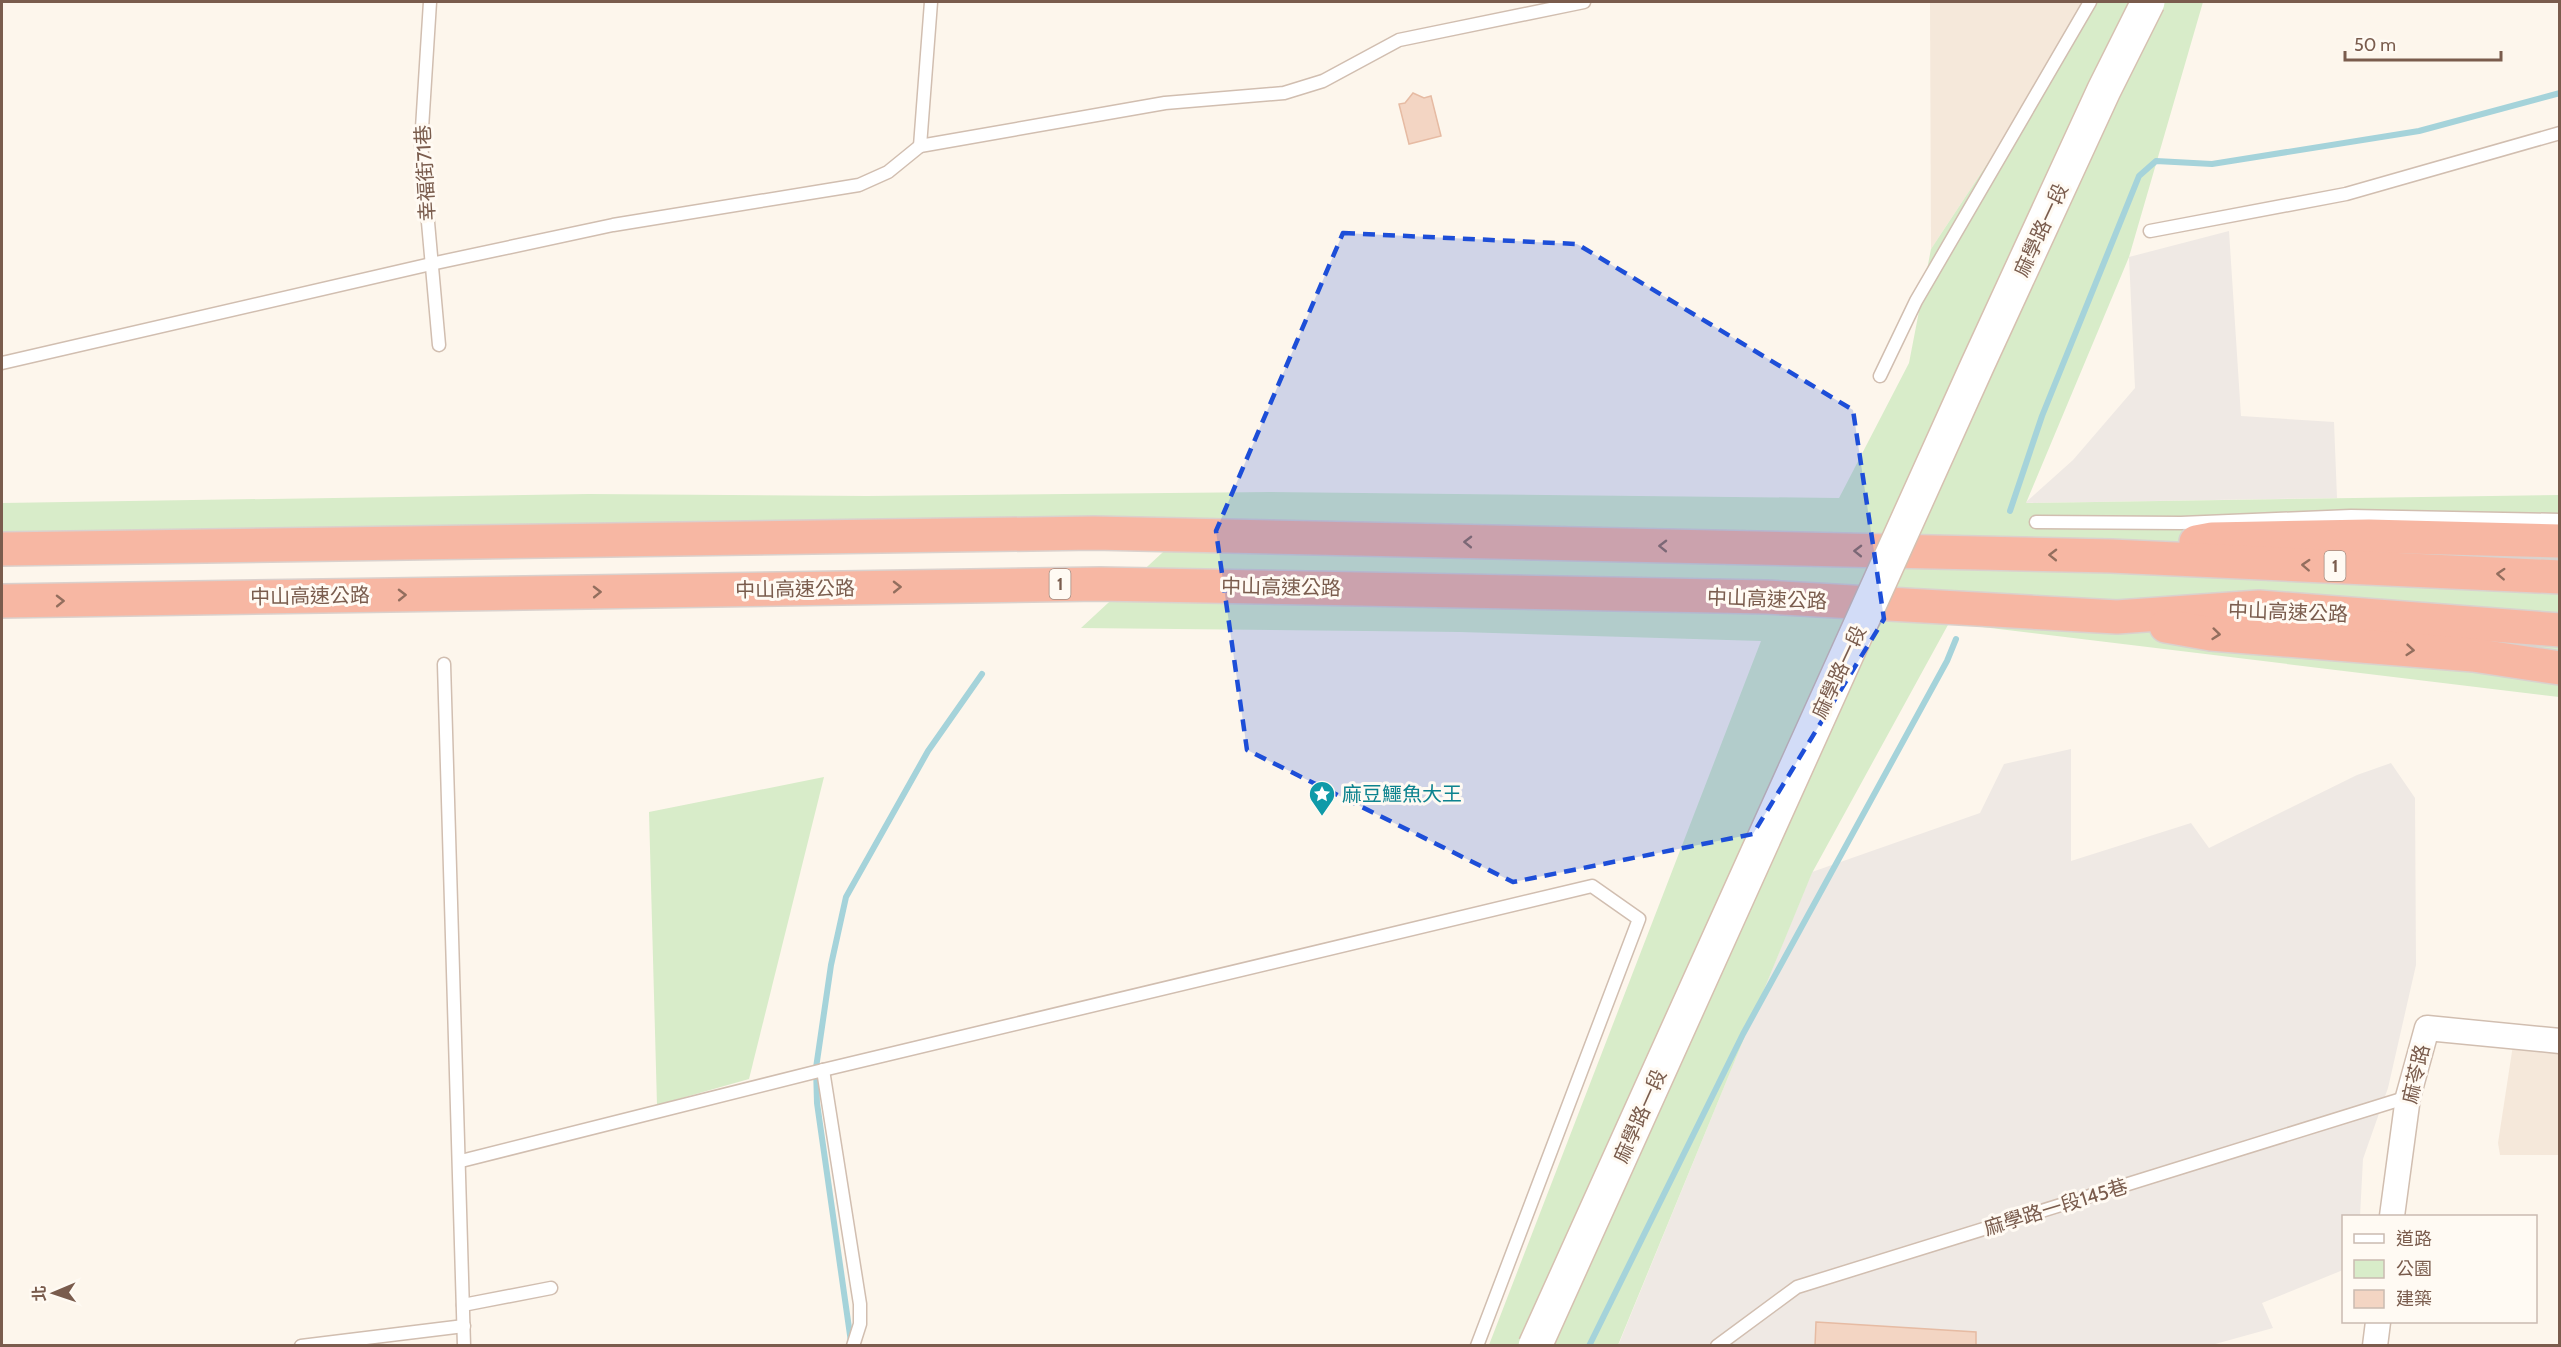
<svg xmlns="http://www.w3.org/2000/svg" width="2561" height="1347" font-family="Cabin,'Noto Sans TC',sans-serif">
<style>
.residential{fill:#f5e8da}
.industrial{fill:#efe9e4}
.green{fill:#d8ecc9}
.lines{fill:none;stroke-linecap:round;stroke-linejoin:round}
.stream{stroke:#a5d3da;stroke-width:6}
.building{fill:#f3d5c3;stroke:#e6bba3;stroke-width:1.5}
.service-casing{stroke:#d1beb0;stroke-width:15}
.minor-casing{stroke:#d1beb0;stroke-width:27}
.motorway-casing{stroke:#dad1cd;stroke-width:36}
.service{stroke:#fff;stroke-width:12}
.minor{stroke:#fff;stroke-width:24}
.motorway{stroke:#f7b7a3;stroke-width:33}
.secondary-bridge-casing{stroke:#d6c0b0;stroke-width:36;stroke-linecap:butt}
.secondary-bridge{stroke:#fff;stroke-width:33}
.oneway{stroke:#936e5e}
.marked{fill:#1d4ed8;fill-opacity:0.2;stroke:#1d4ed8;stroke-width:4.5;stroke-dasharray:12 8;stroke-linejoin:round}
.labels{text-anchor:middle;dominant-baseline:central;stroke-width:6;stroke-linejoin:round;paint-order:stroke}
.shield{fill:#fffaf3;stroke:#a28b7f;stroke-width:1.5}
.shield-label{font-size:18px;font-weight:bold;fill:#7a5c4d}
.street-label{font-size:20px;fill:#7a5c4d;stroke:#fffaf3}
.culture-label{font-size:20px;fill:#0d838f;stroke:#fffaf3;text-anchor:start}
</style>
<rect width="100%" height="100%" fill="#fdf6ec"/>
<g class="residential">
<path d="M1930 2H2094L1931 249Z"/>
<path d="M2559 1029V1155H2500L2498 1143 2513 1045Z"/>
</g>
<g class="industrial">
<path d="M2229 231 2241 416 2334 422 2337 498 2025 503 2073 460 2135 388 2129 257Z"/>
<path d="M2071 749V861L2191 823 2209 848 2357 775 2391 763 2415 798 2416 965 2388 1088 2363 1159 2360 1216H2344L2343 1270 2262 1303 2273 1328 2208 1346H1618L1812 872 1980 813 2004 764Z"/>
</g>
<g class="green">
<path d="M2094 2H2203L2129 257 2026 503 2559 495V697L1949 623 1812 873 1618 1345H1489L1761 641 1459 632 1081 628 1189 528 2 535V503L589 494 867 496 1270 492 1839 498 1909 363 1931 249Z"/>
<path d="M824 777 749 1079 657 1105 649 812Z"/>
</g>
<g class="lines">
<g class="stream">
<path d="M2010 511 2042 416 2139 176 2156 161 2212 164 2419 131 2560 93"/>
<path d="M851 1342 817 1103 816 1068 831 965 846 897 928 751 982 674"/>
<path d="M1589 1346 1743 1034 1947 661 1956 639"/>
</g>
</g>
<g class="building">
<path d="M1413 93 1424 98 1431 96 1441 136 1409 144 1399 104 1405 103Z"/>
<path d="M1816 1322 1976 1332V1346H1815Z"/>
</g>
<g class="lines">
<g class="service-casing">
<g id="service">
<path d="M430 2 421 144 439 345"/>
<path d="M931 2 920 146 1165 103 1284 93 1323 81 1399 40 1584 2"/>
<path d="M2150 231 2346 194 2560 133"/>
<path d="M2 363 431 264 613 225 859 185 888 172 920 146"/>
<path d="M1880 376 1916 301 2090 2"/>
<path d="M2036 522 2181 523 2351 516 2560 520"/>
<path d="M444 664 464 1346"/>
<path d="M823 1070 860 1304V1324L853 1346"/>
<path d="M461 1161 823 1070 1592 886 1639 919 1477 1346"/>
<path d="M463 1305 551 1288"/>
<path d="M301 1346 464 1326"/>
<path d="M1717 1346 1797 1287 2408 1097"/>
</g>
</g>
<g class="minor-casing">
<g id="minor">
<path d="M2392 1216 2408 1097 2427 1028 2560 1041"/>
<path d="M2375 1346 2378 1322"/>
</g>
</g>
<g class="motorway-casing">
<g id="motorway">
<path d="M2196 542 2212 539 2369 536 2560 541"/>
<path d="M2 549 1094 533 2111 556 2560 577"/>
<path d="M2 601 1100 584 1766 597 2117 617 2259 607 2560 630"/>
<path d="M2166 626 2211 634 2473 655 2560 668"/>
</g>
</g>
<use href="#service" class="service"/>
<use href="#minor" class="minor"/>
<use href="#motorway" class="motorway"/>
<g class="secondary-bridge-casing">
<path id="secondary-bridge" d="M1535 1346 1977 366 2104 90 2148 2"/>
</g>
<use href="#secondary-bridge" class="secondary-bridge"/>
</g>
<defs><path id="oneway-chevron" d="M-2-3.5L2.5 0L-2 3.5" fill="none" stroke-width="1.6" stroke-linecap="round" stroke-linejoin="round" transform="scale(1.5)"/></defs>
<g class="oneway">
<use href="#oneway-chevron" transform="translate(1468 542) rotate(-179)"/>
<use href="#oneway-chevron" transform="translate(1663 546) rotate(-179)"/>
<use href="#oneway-chevron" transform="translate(1858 551) rotate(-179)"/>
<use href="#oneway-chevron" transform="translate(2053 555) rotate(-179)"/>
<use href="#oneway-chevron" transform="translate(2306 565) rotate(-177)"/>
<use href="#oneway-chevron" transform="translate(2501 574) rotate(-177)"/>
<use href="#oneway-chevron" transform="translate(897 587) rotate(-1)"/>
<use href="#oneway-chevron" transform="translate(597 592) rotate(-1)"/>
<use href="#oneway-chevron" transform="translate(402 595) rotate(-1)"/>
<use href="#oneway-chevron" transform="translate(60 601) rotate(-1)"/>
<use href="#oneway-chevron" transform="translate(2216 634) rotate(6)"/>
<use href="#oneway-chevron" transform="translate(2410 650) rotate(5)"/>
</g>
<path class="marked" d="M1343 233 1577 244 1853 410 1884 619 1753 834 1513 882 1247 750 1216 531Z"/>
<defs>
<g id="sight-pin" transform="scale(1.35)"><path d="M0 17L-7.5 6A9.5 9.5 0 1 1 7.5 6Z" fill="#0f9aa8" stroke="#fffaf3"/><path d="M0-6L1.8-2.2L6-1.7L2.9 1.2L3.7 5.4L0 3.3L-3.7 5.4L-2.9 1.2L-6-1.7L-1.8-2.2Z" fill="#fff"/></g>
</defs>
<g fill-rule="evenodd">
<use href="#sight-pin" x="1322" y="794"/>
</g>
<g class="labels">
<g class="shield">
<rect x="2324.5" y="551" width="21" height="30" rx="4.5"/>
<rect x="1049.5" y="569" width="21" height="30" rx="4.5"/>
</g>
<g class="shield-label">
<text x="2335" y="566">1</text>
<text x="1060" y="584">1</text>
</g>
<g class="street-label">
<text transform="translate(425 173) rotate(-93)">幸福街71巷</text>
<text transform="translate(2041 230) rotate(-65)">麻學路一段</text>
<text transform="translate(1281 587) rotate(1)">中山高速公路</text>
<text transform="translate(795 589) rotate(-1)">中山高速公路</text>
<text transform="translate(310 596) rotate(-1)">中山高速公路</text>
<text transform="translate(1767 599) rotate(2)">中山高速公路</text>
<text transform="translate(2288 612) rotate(2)">中山高速公路</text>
<text transform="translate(1839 672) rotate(-65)">麻學路一段</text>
<text transform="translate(2416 1074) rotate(-77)">麻苓路</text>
<text transform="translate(1640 1116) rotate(-66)">麻學路一段</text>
<text transform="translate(2056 1207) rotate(-17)">麻學路一段145巷</text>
</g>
<g class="culture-label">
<text x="1342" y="794">麻豆鱷魚大王</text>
</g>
</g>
<rect width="2561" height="1347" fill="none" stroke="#7a5c4d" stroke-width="6"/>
<rect x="2342" y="1215" width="195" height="108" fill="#fffaf3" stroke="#cabbb1" stroke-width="1.5"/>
<rect x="2354" y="1234" width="30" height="9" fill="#ffffff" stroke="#cabbb1" stroke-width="1.5"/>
<text x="2396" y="1245" font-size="18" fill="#7a5c4d">道路</text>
<rect x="2354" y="1260" width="30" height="18" fill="#d8ecc9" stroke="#cabbb1" stroke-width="1.5"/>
<text x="2396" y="1275" font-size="18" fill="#7a5c4d">公園</text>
<rect x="2354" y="1290" width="30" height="18" fill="#f3d5c3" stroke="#cabbb1" stroke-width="1.5"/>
<text x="2396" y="1305" font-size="18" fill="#7a5c4d">建築</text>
<g transform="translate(54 1293) rotate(268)" stroke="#fffaf3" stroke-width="4.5" paint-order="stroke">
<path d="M0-4.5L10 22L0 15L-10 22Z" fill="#7a5c4d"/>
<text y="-9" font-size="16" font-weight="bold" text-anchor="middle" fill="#7a5c4d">北</text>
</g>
<path d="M2345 51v9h156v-9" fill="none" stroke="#7a5c4d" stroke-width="3"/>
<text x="2354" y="51" font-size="18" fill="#7a5c4d" stroke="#fffaf3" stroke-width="4.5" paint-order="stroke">50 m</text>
</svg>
